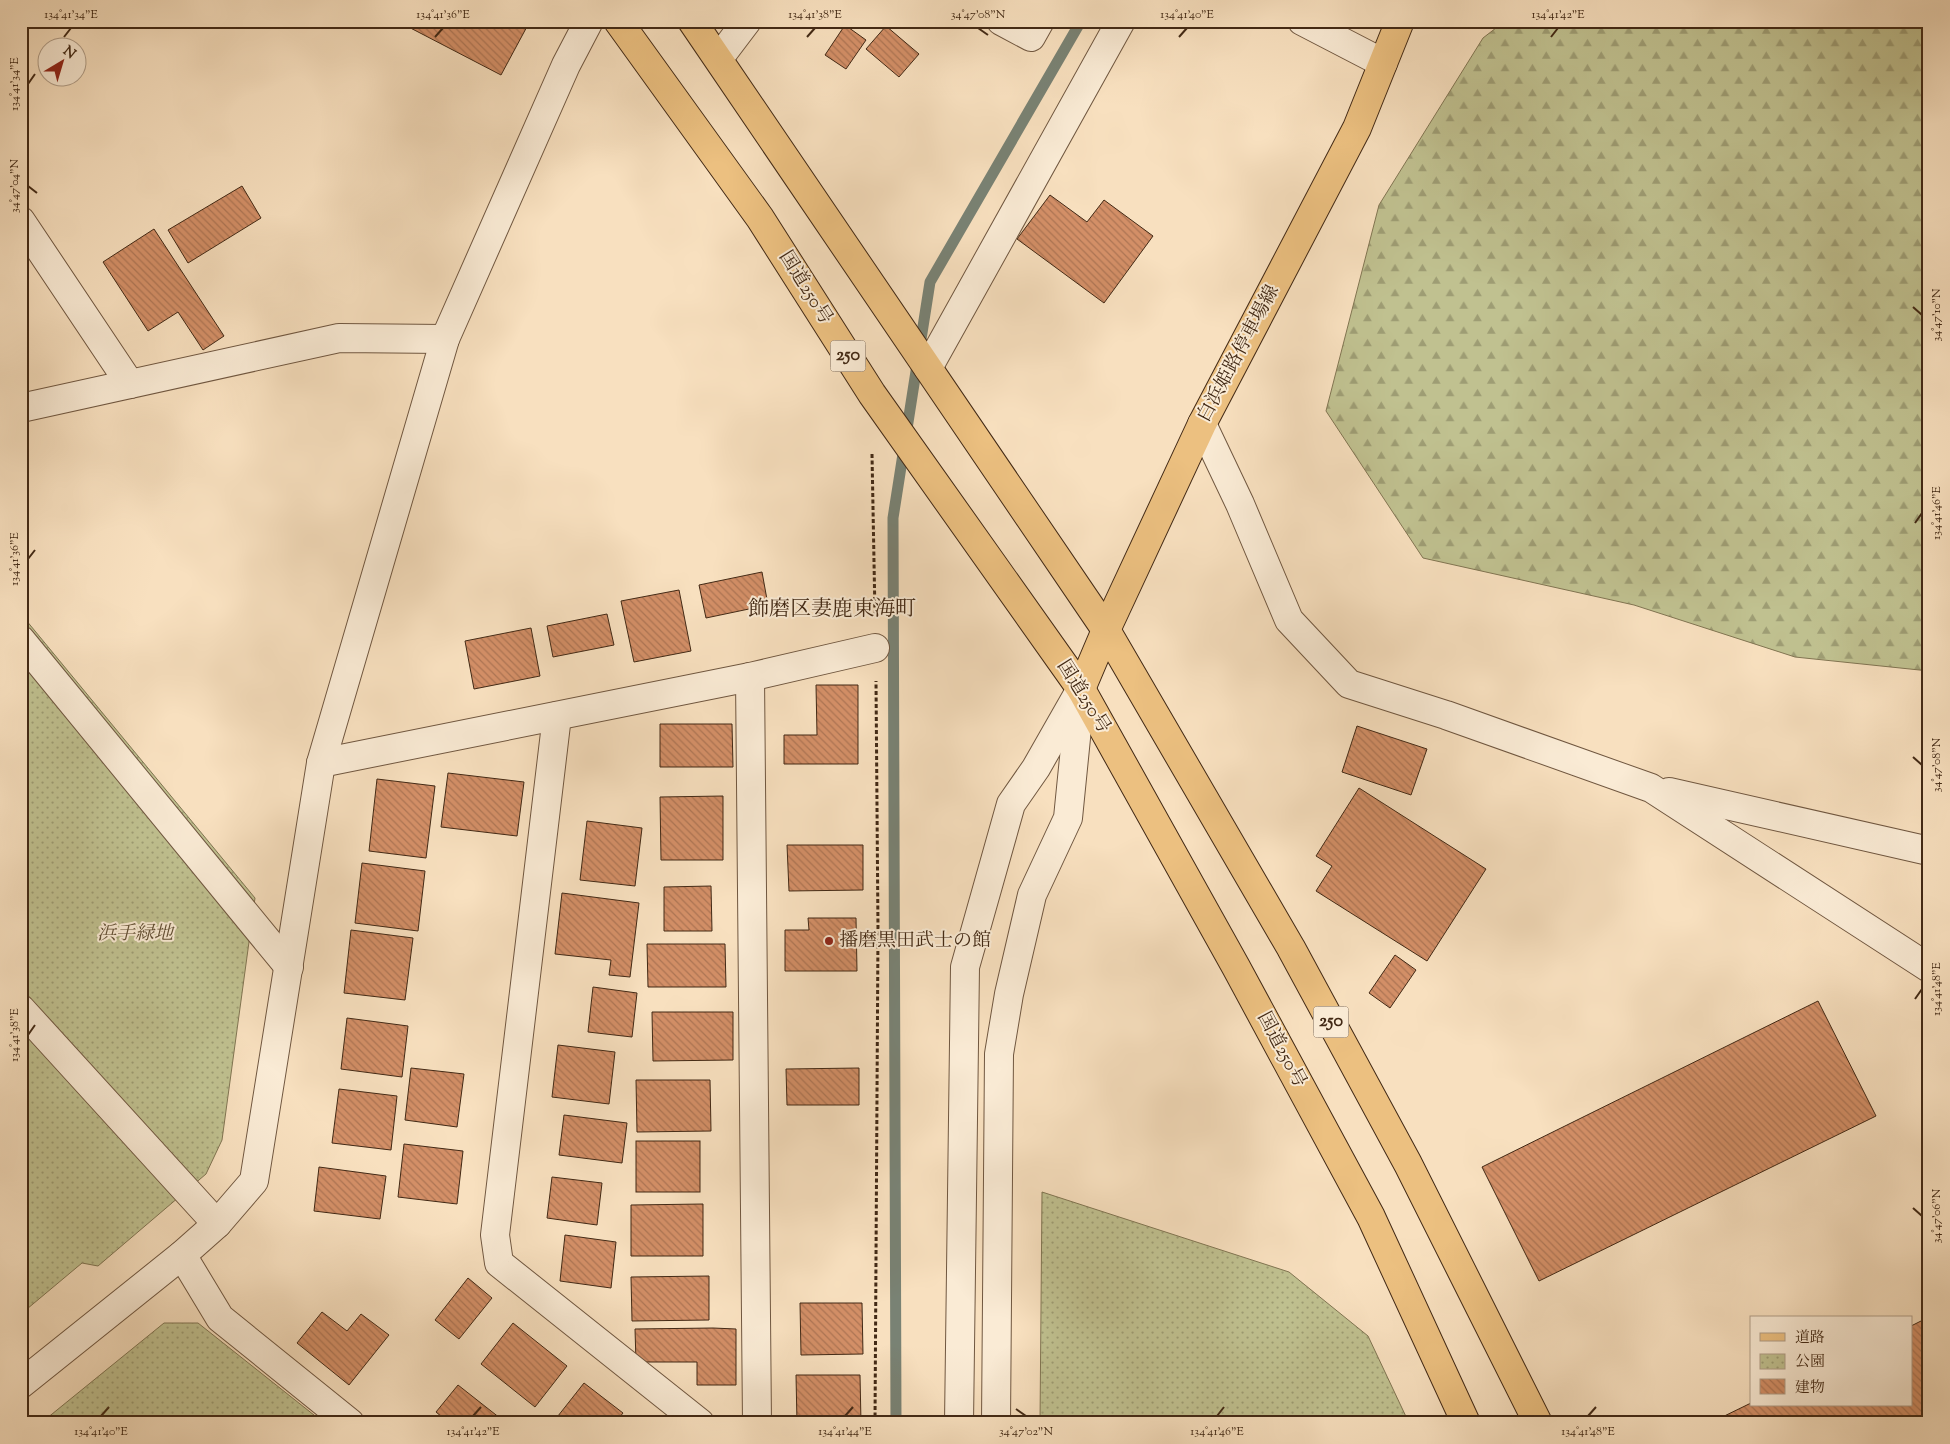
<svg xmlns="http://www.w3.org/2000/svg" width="1950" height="1444" font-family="'Sorts Mill Goudy','Noto Serif JP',serif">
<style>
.forest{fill:url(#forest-firs);stroke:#817552}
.park{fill:url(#park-dots);stroke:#817552}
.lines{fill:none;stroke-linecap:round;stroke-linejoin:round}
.stream{stroke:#798274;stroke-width:11}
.building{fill:url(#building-back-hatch);stroke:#422915}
.minor-casing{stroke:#705740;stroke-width:30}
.major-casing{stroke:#422915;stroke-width:30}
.highway-casing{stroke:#422915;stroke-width:30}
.path{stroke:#422915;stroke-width:3;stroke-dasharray:4 2.5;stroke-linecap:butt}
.minor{stroke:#faebd5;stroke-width:28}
.major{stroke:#ecc080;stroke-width:28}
.highway{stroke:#ecc080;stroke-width:28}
.ticks{fill:none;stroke:#422915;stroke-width:2}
.poi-dot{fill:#8f2418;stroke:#faebd5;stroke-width:2}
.labels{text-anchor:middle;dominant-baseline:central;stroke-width:4;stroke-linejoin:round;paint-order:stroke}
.shield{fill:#faebd5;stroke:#79634f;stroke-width:1}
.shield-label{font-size:18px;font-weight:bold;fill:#422915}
.street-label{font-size:19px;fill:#422915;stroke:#faebd5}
.park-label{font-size:19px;font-style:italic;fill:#624f34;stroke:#faebd5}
.poi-label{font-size:19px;fill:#422915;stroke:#faebd5;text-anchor:start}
.quarter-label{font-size:21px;fill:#422915;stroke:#faebd5}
.neatline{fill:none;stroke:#422915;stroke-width:2}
.ticks-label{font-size:12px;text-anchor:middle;fill:#422915}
</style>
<defs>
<pattern id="forest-firs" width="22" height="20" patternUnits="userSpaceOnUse" patternTransform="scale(1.25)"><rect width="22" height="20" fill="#c0c190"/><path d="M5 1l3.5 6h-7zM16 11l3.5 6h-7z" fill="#9e9d74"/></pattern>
<pattern id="park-dots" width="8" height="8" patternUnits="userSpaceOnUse" patternTransform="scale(1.25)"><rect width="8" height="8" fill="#c0c190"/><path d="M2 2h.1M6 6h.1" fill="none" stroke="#9e9d74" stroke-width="1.8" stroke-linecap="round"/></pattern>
<pattern id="building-back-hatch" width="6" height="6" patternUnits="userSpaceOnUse" patternTransform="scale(1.25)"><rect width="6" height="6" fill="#d38f67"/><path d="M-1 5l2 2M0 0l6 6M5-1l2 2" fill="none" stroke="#ad7554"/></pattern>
</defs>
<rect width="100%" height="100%" fill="#f8e0bf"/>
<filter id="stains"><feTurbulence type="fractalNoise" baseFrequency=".004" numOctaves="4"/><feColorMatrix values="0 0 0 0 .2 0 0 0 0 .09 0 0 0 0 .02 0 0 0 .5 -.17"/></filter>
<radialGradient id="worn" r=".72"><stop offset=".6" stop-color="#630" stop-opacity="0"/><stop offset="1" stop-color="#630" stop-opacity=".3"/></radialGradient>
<path class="forest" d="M1505 21H1929V671L1795 657 1634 605 1423 558 1326 411 1379 205 1483 38Z"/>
<g class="park">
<path d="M21 614 255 898 222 1140 206 1174 98 1266 82 1263 21 1314Z"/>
<path d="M1042 1192 1289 1272 1368 1336 1409 1423H1040Z"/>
<path d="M164 1323H198L324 1423H41Z"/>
</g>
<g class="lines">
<path class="stream" d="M896 1423 893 518 930 282 1081 21"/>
</g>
<g class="building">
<path d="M397 21H530L501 75Z"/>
<path d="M855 21H871L867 28Z"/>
<path d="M845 25 866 40 846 69 825 55Z"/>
<path d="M886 26 919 54 899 77 866 49Z"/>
<path d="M242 186 261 218 188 263 168 230Z"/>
<path d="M1050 195 1087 222 1104 200 1153 236 1104 303 1017 239Z"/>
<path d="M154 229 224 336 203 350 178 312 148 331 103 262Z"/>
<path d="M762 572 768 605 706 618 699 585Z"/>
<path d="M679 590 691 651 634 662 621 601Z"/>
<path d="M607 614 614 645 553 657 547 626Z"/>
<path d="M531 628 540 676 474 689 465 641Z"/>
<path d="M816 685H858V764H784V735H817Z"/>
<path d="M660 724H732L733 767H660Z"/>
<path d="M1357 726 1427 749 1411 795 1342 772Z"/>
<path d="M448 773 524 782 517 836 441 827Z"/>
<path d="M377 779 435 786 426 858 369 851Z"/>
<path d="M1359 788 1486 869 1427 961 1316 891 1332 866 1316 856Z"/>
<path d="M723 796V860H661L660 797Z"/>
<path d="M587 821 642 828 635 886 580 880Z"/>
<path d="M787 845H863V890L789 891Z"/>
<path d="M362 863 425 871 418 931 355 923Z"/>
<path d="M711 886 712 931H664V887Z"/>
<path d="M562 893 639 903 630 977 609 975 611 960 555 954Z"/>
<path d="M808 918H856L857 971H785V930H809Z"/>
<path d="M351 930 413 938 405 1000 344 993Z"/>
<path d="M647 944H725L726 987H648Z"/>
<path d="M1395 955 1416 970 1390 1008 1369 993Z"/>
<path d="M593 987 637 993 632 1037 588 1032Z"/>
<path d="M1818 1001 1876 1116 1539 1281 1482 1167Z"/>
<path d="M652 1012H733V1060L653 1061Z"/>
<path d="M347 1018 408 1026 402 1077 341 1069Z"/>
<path d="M558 1045 615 1052 609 1104 552 1097Z"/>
<path d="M411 1068 464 1074 457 1127 405 1120Z"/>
<path d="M859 1068V1105H787L786 1069Z"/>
<path d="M636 1080H710L711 1131 637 1132Z"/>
<path d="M339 1089 397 1096 391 1150 332 1143Z"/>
<path d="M564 1115 627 1123 622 1163 559 1155Z"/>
<rect x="636" y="1141" width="64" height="51"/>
<path d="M404 1144 463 1151 457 1204 398 1197Z"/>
<path d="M319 1167 386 1176 380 1219 314 1211Z"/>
<path d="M552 1177 602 1183 597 1225 547 1218Z"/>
<path d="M703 1204V1256H631V1205Z"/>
<path d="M565 1235 616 1242 611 1288 560 1281Z"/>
<path d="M709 1276V1320L632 1321 631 1277Z"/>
<path d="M468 1278 492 1298 459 1339 435 1320Z"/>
<path d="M800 1303H862L863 1354 801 1355Z"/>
<path d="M322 1312 347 1331 361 1314 389 1335 349 1385 297 1343Z"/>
<path d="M1929 1317V1423H1710L1751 1403V1405H1911V1326Z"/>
<path d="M513 1323 567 1366 535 1407 481 1364Z"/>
<path d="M713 1328 736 1329V1385H697V1362H636L635 1329Z"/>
<path d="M796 1375H860L861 1423H797Z"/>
<path d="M584 1383 623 1413 615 1423H556L554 1421Z"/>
<path d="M458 1385 505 1422V1423H449L436 1412Z"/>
</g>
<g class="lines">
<g class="minor-casing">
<g id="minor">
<path d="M1001 21 1031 37 1040 21"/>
<path d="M1302 21 1383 63"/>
<path d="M719 58 747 21"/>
<path d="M21 221 130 384"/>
<path d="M928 368 1121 21"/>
<path d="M21 408 339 338 445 339"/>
<path d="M1202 424 1240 504 1289 620 1349 684 1446 715 1651 788 1929 968"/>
<path d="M21 640 289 967"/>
<path d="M750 677 757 1423"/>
<path d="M557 716 495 1235 499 1263 700 1423"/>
<path d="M321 763 750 677 875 648"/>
<path d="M1669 792 1929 851"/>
<path d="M21 1009 217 1224"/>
<path d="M182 1255 220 1318 350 1423"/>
<path d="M21 1384 182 1255 217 1224 254 1181 321 763 445 339 566 65 589 21"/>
<path d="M959 1423 965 967 1011 804 1036 768 1081 689"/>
<path d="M996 1423 999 1054 1009 994 1032 895 1068 818 1080 698"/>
</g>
</g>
<g class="major-casing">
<path id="major" d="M1081 689 1106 630 1202 424 1357 128 1400 21"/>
</g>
<g class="highway-casing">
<g id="highway">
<path d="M618 21 760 218 872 394 1081 689 1236 967 1371 1217 1466 1423"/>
<path d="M692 21 1106 630 1291 948 1408 1164 1538 1423"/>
</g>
</g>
<g class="path">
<path d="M872 454 875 615"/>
<path d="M875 1423 878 931 876 681"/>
</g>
<use href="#minor" class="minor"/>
<use href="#major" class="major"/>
<use href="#highway" class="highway"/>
</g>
<path class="ticks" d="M978 28 988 35M64 37 71 28M435 37 443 28M807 37 815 28M1179 37 1187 28M1551 37 1558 28M28 84 35 74M28 186 37 193M1913 307 1922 315M1915 523 1922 513M28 559 35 550M1913 757 1922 765M1915 999 1922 989M28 1035 35 1025M1913 1208 1922 1216M1016 1409 1026 1416M101 1416 109 1407M473 1416 481 1407M845 1416 853 1407M1217 1416 1224 1407M1588 1416 1596 1407"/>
<circle class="poi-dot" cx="829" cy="941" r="5"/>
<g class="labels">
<g class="shield">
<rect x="830.5" y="340.5" width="35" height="31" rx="4"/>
<rect x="1313.5" y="1006.5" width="35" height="31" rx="4"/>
</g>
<g class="shield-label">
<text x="848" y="356">250</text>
<text x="1331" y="1022">250</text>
</g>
<g class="street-label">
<text transform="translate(805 288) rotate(58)">国道250号</text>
<text transform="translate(1239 354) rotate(-62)">白浜姫路停車場線</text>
<text transform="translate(1083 697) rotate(58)">国道250号</text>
<text transform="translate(1281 1050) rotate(62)">国道250号</text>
</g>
<g class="park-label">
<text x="135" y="934">浜手緑地</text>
</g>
<g class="poi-label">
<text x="839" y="941">播磨黒田武士の館</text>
</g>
<g class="quarter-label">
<text x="832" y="610">飾磨区妻鹿東海町</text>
</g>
</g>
<rect width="1950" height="1444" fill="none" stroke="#f8e0bf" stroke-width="55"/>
<rect x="1750" y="1316" width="162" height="90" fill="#faebd5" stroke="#b09d88"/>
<rect x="1760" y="1333" width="25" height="8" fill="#ecc080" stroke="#b09d88"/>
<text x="1795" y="1342" font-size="15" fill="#422915">道路</text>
<rect x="1760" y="1354" width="25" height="15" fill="url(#park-dots)" stroke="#b09d88"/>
<text x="1795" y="1366" font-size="15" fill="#422915">公園</text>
<rect x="1760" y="1379" width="25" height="15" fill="url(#building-back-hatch)" stroke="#b09d88"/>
<text x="1795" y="1392" font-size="15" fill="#422915">建物</text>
<g transform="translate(62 62) rotate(38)"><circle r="24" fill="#faebd5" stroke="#b09d88"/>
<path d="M0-4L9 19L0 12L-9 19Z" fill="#8f2418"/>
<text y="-8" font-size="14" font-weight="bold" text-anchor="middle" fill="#422915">N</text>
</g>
<rect x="28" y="28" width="1894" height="1388" class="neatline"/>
<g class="ticks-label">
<text x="71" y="18">134°41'34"E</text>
<text x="443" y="18">134°41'36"E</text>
<text x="815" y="18">134°41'38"E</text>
<text x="978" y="18">34°47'08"N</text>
<text x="1187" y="18">134°41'40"E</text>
<text x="1558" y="18">134°41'42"E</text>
<text transform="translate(14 84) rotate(-90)" y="4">134°41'34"E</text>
<text transform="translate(14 186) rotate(-90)" y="4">34°47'04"N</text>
<text transform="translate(1936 315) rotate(-90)" y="4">34°47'10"N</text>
<text transform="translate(1936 513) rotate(-90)" y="4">134°41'46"E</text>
<text transform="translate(14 559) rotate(-90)" y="4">134°41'36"E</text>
<text transform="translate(1936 765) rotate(-90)" y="4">34°47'08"N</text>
<text transform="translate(1936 989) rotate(-90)" y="4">134°41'48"E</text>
<text transform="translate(14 1035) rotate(-90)" y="4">134°41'38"E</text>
<text transform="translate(1936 1216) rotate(-90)" y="4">34°47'06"N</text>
<text x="101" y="1435">134°41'40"E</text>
<text x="473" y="1435">134°41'42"E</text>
<text x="845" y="1435">134°41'44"E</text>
<text x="1026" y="1435">34°47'02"N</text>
<text x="1217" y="1435">134°41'46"E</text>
<text x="1588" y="1435">134°41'48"E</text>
</g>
<rect width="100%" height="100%" filter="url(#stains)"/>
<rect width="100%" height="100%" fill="url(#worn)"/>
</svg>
